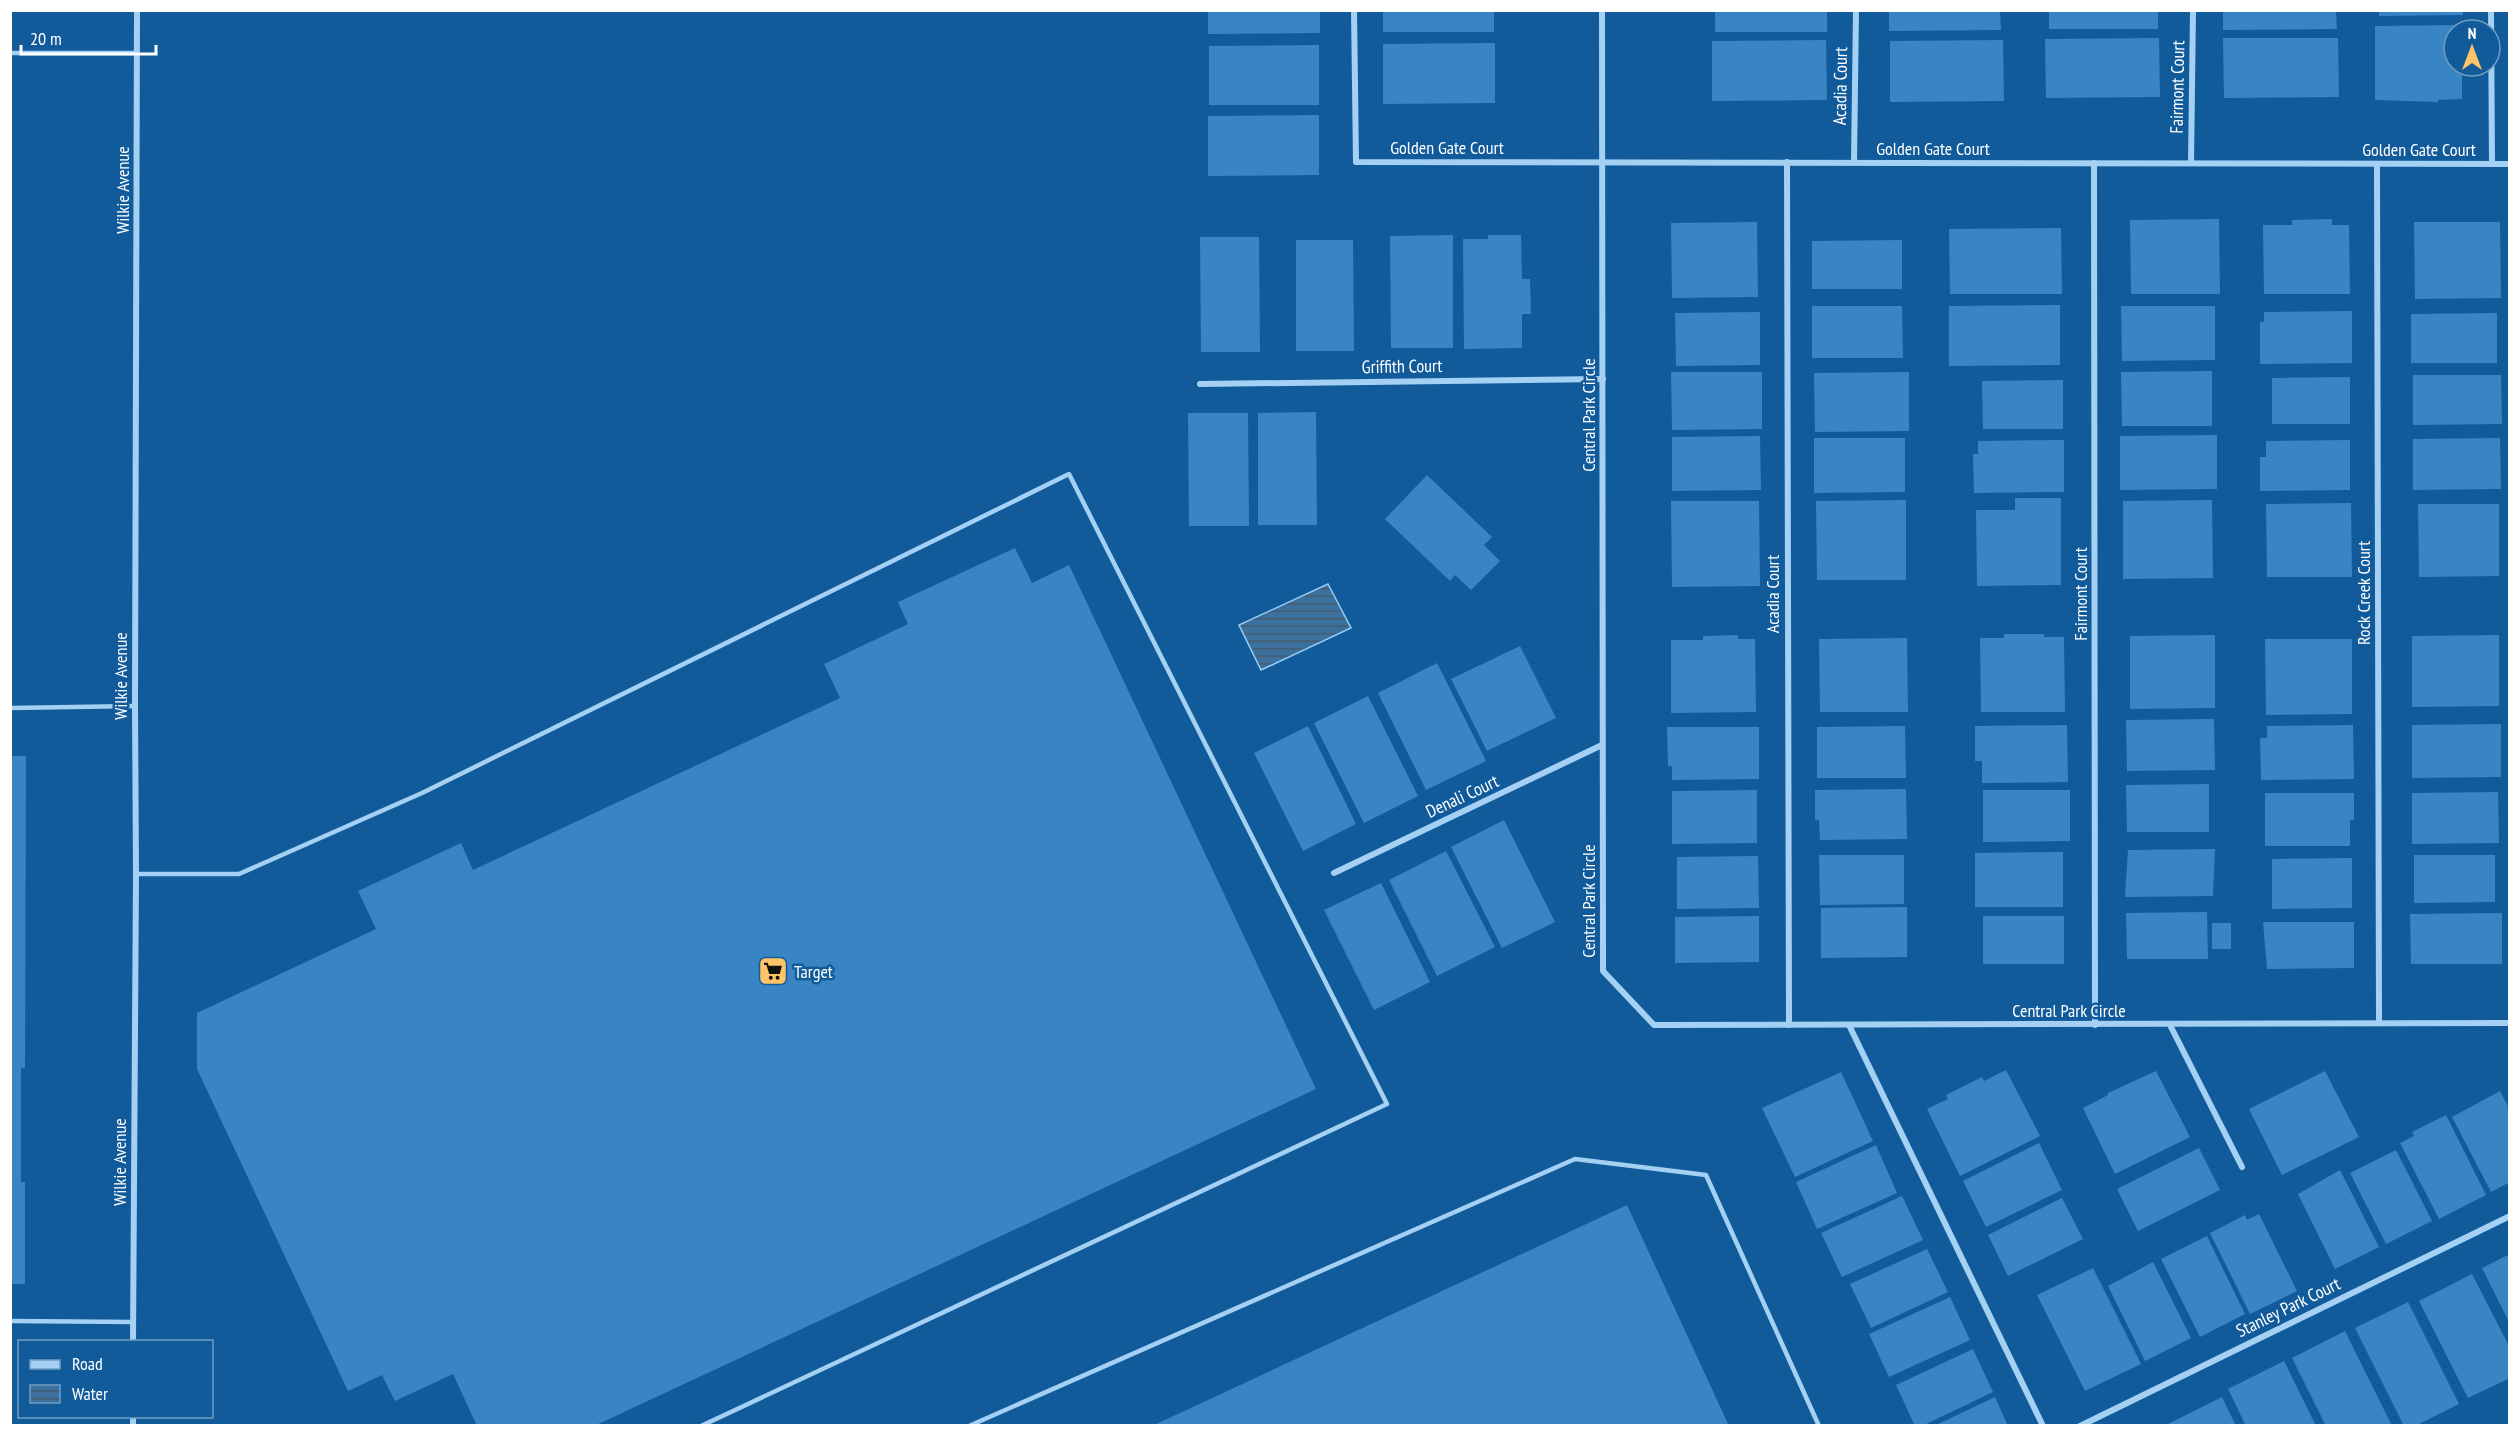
<svg xmlns="http://www.w3.org/2000/svg" width="2520" height="1436" font-family="'PT Sans Narrow',sans-serif">
<style>
.water{fill:url(#water-rules);stroke:#96cdf8;stroke-width:1.5}
.building{fill:#3984c2}
.lines{fill:none;stroke-linecap:round;stroke-linejoin:round}
.service{stroke:#a4d0f4;stroke-width:4.5}
.minor{stroke:#a4d0f4;stroke-width:6}
.labels{text-anchor:middle;dominant-baseline:central;stroke-width:5;stroke-linejoin:round;paint-order:stroke}
.street-label{font-size:18px;fill:#fff;stroke:#115b9b}
.poi-label{font-size:18px;fill:#fff;stroke:#115b9b;text-anchor:start}
</style>
<defs>
<pattern id="water-rules" width="6" height="5" patternUnits="userSpaceOnUse" patternTransform="scale(1.5)"><rect width="6" height="5" fill="#3c709f"/><path d="M0 2.5h6" fill="none" stroke="#465a6d"/></pattern>
</defs>
<rect width="100%" height="100%" fill="#115b9b"/>
<path class="water" d="M1328 584 1351 628 1261 670 1239 625Z"/>
<g class="building">
<path d="M1208 10H1320V33L1208 34Z"/>
<rect x="1383" y="10" width="111" height="22"/>
<rect x="1715" y="10" width="112" height="22"/>
<path d="M1889 10H2000L2001 30 1889 31Z"/>
<rect x="2049" y="10" width="109" height="19"/>
<path d="M2223 10H2336L2337 29 2223 30Z"/>
<path d="M2379 10H2463V15L2379 16Z"/>
<path d="M2462 25V30H2454V66H2462V99L2438 100V102L2375 100V26Z"/>
<path d="M2159 38 2160 97 2046 98 2045 39Z"/>
<path d="M2223 38H2338L2339 97 2224 98Z"/>
<path d="M1826 40 1827 100 1712 101V41Z"/>
<path d="M2003 40 2004 101 1890 102V41Z"/>
<path d="M1495 43V103L1383 104V44Z"/>
<path d="M1319 45V105H1209V46Z"/>
<path d="M1319 115V175L1208 176V116Z"/>
<path d="M2219 219 2220 294H2131L2130 220Z"/>
<path d="M2332 219V225H2349L2350 294H2264L2263 225H2292V220Z"/>
<path d="M1757 222 1758 297 1672 298 1671 223Z"/>
<path d="M2414 222H2500L2501 298 2415 299Z"/>
<path d="M2061 228 2062 294H1950L1949 229Z"/>
<path d="M1453 235V348H1391L1390 236Z"/>
<path d="M1488 235H1521L1522 279H1530L1531 314H1522V348L1464 349 1463 239H1488Z"/>
<path d="M1200 237H1259L1260 352H1201Z"/>
<path d="M1296 240H1353L1354 351H1296Z"/>
<path d="M1902 240V289H1812V241Z"/>
<path d="M2060 305V365L1949 366V306Z"/>
<path d="M1812 306H1902L1903 358H1812Z"/>
<path d="M2121 306H2215V360L2122 361Z"/>
<path d="M2352 311V363L2260 364V322H2264V312Z"/>
<path d="M1760 312V365L1676 366 1675 313Z"/>
<path d="M2497 313V363H2411V314Z"/>
<path d="M2212 371V426H2122L2121 372Z"/>
<path d="M1671 372H1762V429L1672 430Z"/>
<path d="M1909 372V431L1815 432 1814 373Z"/>
<path d="M2413 375H2501L2502 424 2413 425Z"/>
<path d="M2350 377V424H2272V378Z"/>
<path d="M2063 380V429H1983L1982 381Z"/>
<path d="M1316 412 1317 525H1258V413Z"/>
<path d="M1188 413H1248L1249 526H1189Z"/>
<path d="M2217 435V489L2120 490V436Z"/>
<path d="M1760 436 1761 490 1672 491V437Z"/>
<path d="M1814 438H1905V492L1814 493Z"/>
<path d="M2500 438 2501 489 2413 490V439Z"/>
<path d="M2064 440V492L1974 493 1973 454H1978V441Z"/>
<path d="M2350 440V490L2260 491V457H2266V441Z"/>
<path d="M1427 475 1492 537 1484 545 1500 561 1471 590 1455 575 1450 581 1385 519Z"/>
<path d="M2015 498H2061V585L1977 586 1976 510H2015Z"/>
<path d="M1906 500V580H1817L1816 501Z"/>
<path d="M2212 500 2213 578 2123 579V501Z"/>
<path d="M1671 501H1759L1760 586 1672 587Z"/>
<path d="M2351 503 2352 577H2267L2266 504Z"/>
<path d="M2418 504H2499V576L2419 577Z"/>
<path d="M1015 548 1032 583 1069 565 1316 1089 594 1426H477L453 1374 395 1401 382 1375 348 1391 197 1069V1013L376 929 358 891 461 843 473 870 840 698 824 664 908 624 898 602Z"/>
<path d="M2004 634H2044V637H2064L2065 712H1981L1980 638H2004Z"/>
<path d="M1738 635V639H1755L1756 712 1671 713V640H1703V636Z"/>
<path d="M2215 635V708L2130 709V636Z"/>
<path d="M2499 635V706L2412 707V636Z"/>
<path d="M1907 638 1908 712H1820L1819 639Z"/>
<path d="M2265 639H2352V714L2266 715Z"/>
<path d="M1520 646 1556 718 1487 751 1451 679Z"/>
<path d="M1437 663 1486 761 1426 790 1378 693Z"/>
<path d="M1368 696 1418 796 1364 823 1314 723Z"/>
<path d="M2214 719 2215 770 2127 771 2126 720Z"/>
<path d="M2501 724V777L2412 778V725Z"/>
<path d="M2067 725 2068 782 1982 783V761H1975V726Z"/>
<path d="M2353 725 2354 779 2261 780 2260 738H2267V726Z"/>
<path d="M1308 726 1356 824 1303 851 1254 753Z"/>
<path d="M1905 726 1906 778H1817V727Z"/>
<path d="M1667 727H1759V779L1672 780V766H1668Z"/>
<path d="M10 756H26L25 1068H21V1182H25V1284H10Z"/>
<path d="M2209 784V832H2127L2126 785Z"/>
<path d="M1906 789 1907 839 1820 840 1819 820H1815V790Z"/>
<path d="M1757 790V843L1672 844V791Z"/>
<path d="M1983 790H2070V841L1983 842Z"/>
<path d="M2498 792 2499 843 2412 844V793Z"/>
<path d="M2265 793H2354V820H2350V846H2265Z"/>
<path d="M1504 820 1555 922 1502 948 1451 847Z"/>
<path d="M2215 849 2213 896 2125 897 2128 850Z"/>
<path d="M1446 851 1495 947 1437 976 1389 880Z"/>
<path d="M2063 852V907H1975V853Z"/>
<path d="M1819 855H1904V904L1820 905Z"/>
<path d="M2414 855H2495V902L2414 903Z"/>
<path d="M1758 856 1759 908 1677 909V857Z"/>
<path d="M2352 858V908L2272 909V859Z"/>
<path d="M1381 883 1430 982 1374 1010 1324 910Z"/>
<path d="M1907 907V957L1821 958V908Z"/>
<path d="M2207 912 2208 959H2127L2126 913Z"/>
<path d="M2502 913V964H2411L2410 914Z"/>
<path d="M1759 916V962L1675 963V917Z"/>
<rect x="1983" y="916" width="81" height="48"/>
<path d="M2263 922H2354V968L2267 969Z"/>
<rect x="2212" y="923" width="19" height="26"/>
<path d="M2006 1070 2040 1136 1960 1176 1927 1109 1948 1099 1946 1095 1982 1077 1984 1081Z"/>
<path d="M2156 1071 2190 1137 2115 1174 2083 1108 2108 1095V1093Z"/>
<path d="M2325 1071 2359 1137 2282 1175 2249 1109Z"/>
<path d="M1841 1072 1873 1141 1795 1177 1762 1108Z"/>
<path d="M2500 1091 2510 1110V1182L2491 1192 2452 1117Z"/>
<path d="M2446 1115 2486 1195 2439 1219 2400 1143 2414 1136 2412 1132Z"/>
<path d="M2039 1143 2062 1190 1986 1227 1963 1181Z"/>
<path d="M1876 1145 1897 1193 1817 1229 1796 1182Z"/>
<path d="M2199 1148 2220 1190 2138 1231 2117 1189Z"/>
<path d="M2396 1150 2432 1221 2386 1244 2350 1173Z"/>
<path d="M2340 1170 2379 1247 2335 1269 2298 1194Z"/>
<path d="M1902 1196 1923 1240 1842 1277 1821 1233Z"/>
<path d="M2062 1198 2083 1239 2008 1276 1988 1235Z"/>
<path d="M1627 1205 1729 1426H1152Z"/>
<path d="M2259 1214 2297 1291 2250 1314 2210 1233 2245 1215 2247 1220Z"/>
<path d="M2207 1236 2245 1314 2200 1337 2161 1259Z"/>
<path d="M1927 1249 1948 1292 1871 1328 1850 1284Z"/>
<path d="M2510 1254V1324L2482 1268Z"/>
<path d="M2153 1262 2191 1338 2145 1361 2108 1286Z"/>
<path d="M2093 1268 2141 1364 2085 1391 2037 1295Z"/>
<path d="M2472 1274 2510 1348V1378L2468 1398 2419 1301Z"/>
<path d="M1950 1297 1970 1340 1889 1377 1869 1334Z"/>
<path d="M2408 1302 2459 1404 2415 1426H2404L2355 1328Z"/>
<path d="M2345 1331 2392 1426H2326L2292 1358Z"/>
<path d="M1973 1349 1993 1392 1922 1426H1915L1896 1385Z"/>
<path d="M2284 1361 2316 1426H2246L2228 1389Z"/>
<path d="M1995 1397 2008 1426H1934Z"/>
<path d="M2222 1397 2236 1426H2169L2168 1424Z"/>
</g>
<g class="lines">
<g class="service">
<path d="M10 53H137"/>
<path d="M10 708 135 706"/>
<path d="M136 874H239L422 793 1069 474 1387 1104 701 1426"/>
<path d="M10 1321 133 1322"/>
<path d="M969 1426 1575 1159 1706 1175 1819 1426"/>
</g>
<g class="minor">
<path d="M1354 10 1356 162 2510 164"/>
<path d="M1602 10 1603 971 1654 1025 2510 1023"/>
<path d="M2491 10 2492 164"/>
<path d="M1787 162 1789 1025"/>
<path d="M1854 162 1856 10"/>
<path d="M2094 163 2095 1025"/>
<path d="M2191 163 2193 10"/>
<path d="M2377 164 2379 1023"/>
<path d="M1200 384 1603 379"/>
<path d="M1334 873 1602 745"/>
<path d="M1849 1025 2043 1426"/>
<path d="M2170 1025 2242 1167"/>
<path d="M133 1342 136 874 135 706 137 10"/>
<path d="M133 1416V1426"/>
<path d="M2080 1426 2510 1216"/>
</g>
</g>
<defs>
<g id="supermarket-square" transform="scale(1.5)"><rect x="-9" y="-9" width="18" height="18" rx="4" fill="#ffc468" stroke="#115b9b"/><path d="M-6-5.5h2.5l.6 2H6L4.5 2H-2.5L-4.4-4H-6ZM-1.5 3.2a1.3 1.3 0 1 0 .1 0ZM3 3.2a1.3 1.3 0 1 0 .1 0Z" fill="#111"/></g>
</defs>
<g fill-rule="evenodd">
<use href="#supermarket-square" x="773" y="971"/>
</g>
<g class="labels">
<g class="street-label">
<text transform="translate(1840 86) rotate(-89)">Acadia Court</text>
<text transform="translate(2177 87) rotate(-89)">Fairmont Court</text>
<text x="1447" y="147">Golden Gate Court</text>
<text x="1933" y="148">Golden Gate Court</text>
<text x="2419" y="149">Golden Gate Court</text>
<text transform="translate(122 190) rotate(-90)">Wilkie Avenue</text>
<text transform="translate(1402 366) rotate(-1)">Griffith Court</text>
<text transform="translate(1588 415) rotate(-90)">Central Park Circle</text>
<text transform="translate(2363 593) rotate(-90)">Rock Creek Court</text>
<text transform="translate(1772 594) rotate(-90)">Acadia Court</text>
<text transform="translate(2080 594) rotate(-90)">Fairmont Court</text>
<text transform="translate(120 676) rotate(-90)">Wilkie Avenue</text>
<text transform="translate(1462 796) rotate(-25)">Denali Court</text>
<text transform="translate(1588 901) rotate(-90)">Central Park Circle</text>
<text x="2069" y="1010">Central Park Circle</text>
<text transform="translate(119 1162) rotate(-90)">Wilkie Avenue</text>
<text transform="translate(2288 1307) rotate(-26)">Stanley Park Court</text>
</g>
<g class="poi-label">
<text x="794" y="971">Target</text>
</g>
</g>
<rect width="2520" height="1436" fill="none" stroke="#ffffff" stroke-width="24"/>
<rect x="18" y="1340" width="195" height="78" fill="#115b9b" stroke="#709dc3" stroke-width="1.5"/>
<rect x="30" y="1360" width="30" height="9" fill="#a4d0f4" stroke="#709dc3" stroke-width="1.5"/>
<text x="72" y="1370" font-size="18" fill="#ffffff">Road</text>
<rect x="30" y="1385" width="30" height="18" fill="url(#water-rules)" stroke="#709dc3" stroke-width="1.5"/>
<text x="72" y="1400" font-size="18" fill="#ffffff">Water</text>
<g transform="translate(2472 48)"><circle r="28" fill="#115b9b" stroke="#709dc3" stroke-width="1.5"/>
<path d="M0-4.5L10 22L0 15L-10 22Z" fill="#ffc468"/>
<text y="-9" font-size="16" font-weight="bold" text-anchor="middle" fill="#ffffff">N</text>
</g>
<path d="M21 45v9h135v-9" fill="none" stroke="#ffffff" stroke-width="3"/>
<text x="30" y="45" font-size="18" fill="#ffffff" stroke="#115b9b" stroke-width="4.5" paint-order="stroke">20 m</text>
</svg>
